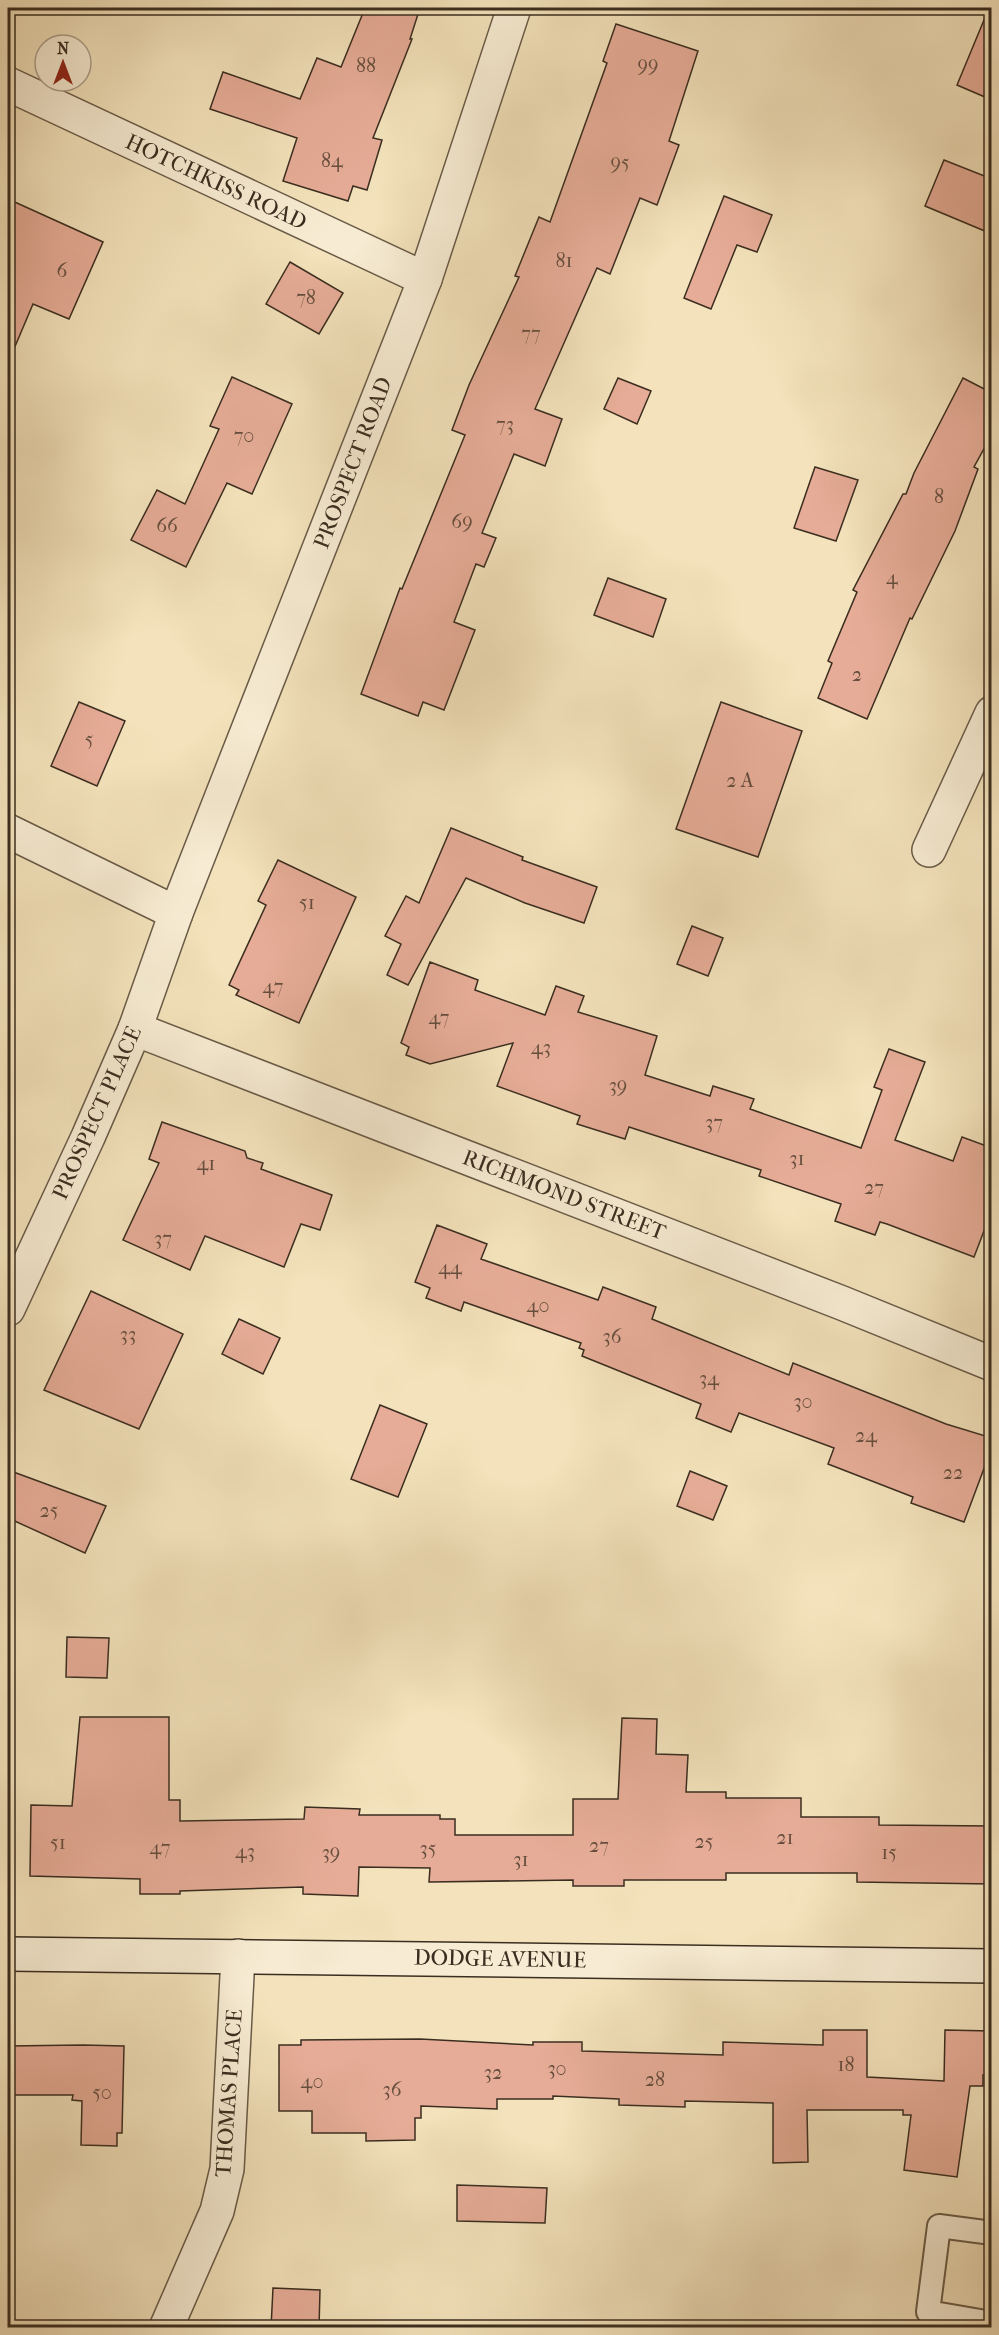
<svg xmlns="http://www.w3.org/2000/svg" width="999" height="2335" font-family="'IM FELL French Canon',serif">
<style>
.building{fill:#e6ac97;stroke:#3b2e20;stroke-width:1.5}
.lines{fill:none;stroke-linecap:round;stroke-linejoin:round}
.service-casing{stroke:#695b47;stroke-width:26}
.minor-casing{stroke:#695b47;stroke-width:36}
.secondary-casing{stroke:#3b2e20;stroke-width:36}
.service{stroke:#f7ecd3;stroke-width:22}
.minor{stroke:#f7ecd3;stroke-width:33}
.secondary{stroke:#f7ecd3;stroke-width:33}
.labels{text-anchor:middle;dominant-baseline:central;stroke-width:4.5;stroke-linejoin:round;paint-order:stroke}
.number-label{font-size:20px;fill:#664e3e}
.street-label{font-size:22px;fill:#3b2e20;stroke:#f7ecd3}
</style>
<rect width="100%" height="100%" fill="#f3e2bb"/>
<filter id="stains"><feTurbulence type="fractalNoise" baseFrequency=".00333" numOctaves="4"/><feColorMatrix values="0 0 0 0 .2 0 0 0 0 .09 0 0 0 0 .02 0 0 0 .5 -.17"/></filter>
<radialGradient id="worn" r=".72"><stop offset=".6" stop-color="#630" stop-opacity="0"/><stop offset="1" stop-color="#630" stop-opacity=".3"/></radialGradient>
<g class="building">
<path d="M365 8H420L410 39H412L373 138 382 140 367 190 353 186 348 201 283 181 297 138 210 109 223 72 300 99 317 58 341 67Z"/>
<path d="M989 8H992V100L957 85Z"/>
<path d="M616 24 698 51 669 141 679 145 657 205 640 198 610 274 597 268 535 409 562 419 545 466 514 454 482 533 496 538 484 567 476 564 454 622 475 630 444 710 423 702 418 716 361 694 400 588 402 589 465 435 452 430 469 385 519 277 515 276 539 217 550 222 607 63 603 61Z"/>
<path d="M944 160 992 179V234L925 206Z"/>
<path d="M724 196 772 215 757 252 737 245 711 309 684 298Z"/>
<path d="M8 199 103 242 69 319 33 304 8 363Z"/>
<path d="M290 262 343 293 319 334 266 304Z"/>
<path d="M232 377 292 404 252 494 227 483 186 567 131 540 157 490 185 504 219 429 210 426Z"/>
<path d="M618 378 651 391 637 424 604 409Z"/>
<path d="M963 378 992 393V434L974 467 978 469 955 531 912 619 910 618 867 719 818 698 832 663 828 661 857 592 853 590 903 494H906L914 473Z"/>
<path d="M815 467 858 480 836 541 794 528Z"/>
<path d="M608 578 666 599 653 637 594 615Z"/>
<path d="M79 702 125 721 97 786 51 766Z"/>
<path d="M721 702 802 731 758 857 676 829Z"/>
<path d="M451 828 523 857 522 860 597 887 584 923 525 903 466 878 408 985 387 975 401 944 385 936 406 896 419 903Z"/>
<path d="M278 860 356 897 299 1023 236 995 239 990 229 985 266 905 258 901Z"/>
<path d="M692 926 723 938 708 976 677 964Z"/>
<path d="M430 962 478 980 475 990 545 1015 556 986 584 996 578 1012 657 1036 645 1075 710 1096 713 1086 754 1099 750 1109 861 1148 882 1090 874 1087 889 1049 925 1062 895 1140 953 1161 962 1137 992 1148V1210L974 1257 887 1224 880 1222 875 1235 835 1221 841 1204 759 1176 761 1170 629 1127 625 1139 577 1124 580 1116 497 1086 513 1043 430 1064 406 1055 409 1047 401 1043Z"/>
<path d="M162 1122 245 1151 247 1158 263 1163 261 1169 332 1195 320 1230 301 1224 284 1267 205 1236 190 1270 123 1240 159 1163 149 1159Z"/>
<path d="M437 1225 487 1244 481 1259 598 1300 603 1287 656 1307 652 1319 789 1375 793 1363 946 1424 992 1438V1447L964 1522 911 1503 913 1497 828 1464 834 1448 739 1413 731 1432 696 1418 701 1404 582 1356 584 1350 579 1348 581 1343 464 1302 461 1311 426 1298 430 1288 415 1282Z"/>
<path d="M91 1291 183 1334 139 1429 44 1390Z"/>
<path d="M239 1319 280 1338 263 1374 222 1354Z"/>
<path d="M380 1405 427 1424 398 1497 351 1479Z"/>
<path d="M8 1470 106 1506 85 1553 8 1518Z"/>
<path d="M690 1471 727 1486 713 1520 677 1506Z"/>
<path d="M67 1637 109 1638 107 1678 66 1677Z"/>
<path d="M80 1717H169V1800H180V1821L304 1819 305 1807 360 1809 359 1815H440V1819H455V1835H573V1799H618L622 1718 657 1719 656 1754 688 1755 686 1792H726V1798H801V1817H879V1825L992 1826V1884L857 1882V1873H726V1880H624V1886H573V1880L429 1882 430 1868 359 1867 358 1896 303 1894V1887L180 1891V1894H140V1879L30 1876 31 1805 72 1806Z"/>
<path d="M823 2030H867V2077L944 2081 945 2030 992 2031V2075H983V2086H970L957 2177 904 2170 911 2115H903V2110H807L808 2162 773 2163V2103L685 2101V2107L619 2105V2099L553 2096V2099H497V2109L421 2106V2118H415V2140L366 2141V2133H312V2111H279V2045H301V2040L420 2039 533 2045V2042H582V2051L723 2055V2042L823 2045Z"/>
<path d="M83 2045 124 2046 122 2133H117V2146L81 2145 82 2101 72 2100 73 2095H8V2046Z"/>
<path d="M457 2185 547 2188 545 2223 457 2221Z"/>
<path d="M273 2288 320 2290 319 2328H271Z"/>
</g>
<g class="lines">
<g class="service-casing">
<path id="service" d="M992 2233 939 2226 928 2312 992 2323"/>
</g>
<g class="minor-casing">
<g id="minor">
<path d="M8 84 425 279"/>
<path d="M8 831 176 913"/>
<path d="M929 850 992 713"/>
<path d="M135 1029 842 1303 992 1364"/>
<path d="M8 1309 88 1137 135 1029 176 913 425 279 514 8"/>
<path d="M166 2328 217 2211 227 2169 238 1956"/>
</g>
</g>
<g class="secondary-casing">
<path id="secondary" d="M8 1954 992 1966"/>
</g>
<use href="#service" class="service"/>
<use href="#minor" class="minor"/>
<use href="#secondary" class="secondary"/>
</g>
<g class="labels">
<g class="number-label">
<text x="648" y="64">99</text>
<text x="366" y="65">88</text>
<text x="332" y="160">84</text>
<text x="620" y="162">95</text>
<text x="564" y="260">81</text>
<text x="62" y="270">6</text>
<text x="306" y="297">78</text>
<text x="531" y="333">77</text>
<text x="505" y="424">73</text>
<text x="244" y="435">70</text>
<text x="939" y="496">8</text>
<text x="462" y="521">69</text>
<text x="167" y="525">66</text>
<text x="892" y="577">4</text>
<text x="857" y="674">2</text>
<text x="89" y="739">5</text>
<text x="740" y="780">2 A</text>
<text x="307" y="902">51</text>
<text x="273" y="986">47</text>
<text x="439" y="1017">47</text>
<text x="541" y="1047">43</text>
<text x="618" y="1085">39</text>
<text x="714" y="1122">37</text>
<text x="797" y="1158">31</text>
<text x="206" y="1163">41</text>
<text x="874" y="1187">27</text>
<text x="163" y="1238">37</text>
<text x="450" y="1267">44</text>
<text x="538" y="1305">40</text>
<text x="128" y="1334">33</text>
<text x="612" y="1336">36</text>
<text x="709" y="1378">34</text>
<text x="803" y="1401">30</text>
<text x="866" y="1435">24</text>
<text x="953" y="1472">22</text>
<text x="49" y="1510">25</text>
<text x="785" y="1837">21</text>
<text x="704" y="1841">25</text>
<text x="58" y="1842">51</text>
<text x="599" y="1845">27</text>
<text x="160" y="1847">47</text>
<text x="428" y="1848">35</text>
<text x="245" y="1851">43</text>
<text x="331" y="1852">39</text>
<text x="889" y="1852">15</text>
<text x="521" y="1859">31</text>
<text x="846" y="2064">18</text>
<text x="557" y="2068">30</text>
<text x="493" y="2072">32</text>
<text x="655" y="2079">28</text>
<text x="312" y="2081">40</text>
<text x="392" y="2089">36</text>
<text x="102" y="2092">50</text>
</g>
<g class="street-label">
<text transform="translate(216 182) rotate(25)">HOTCHKISS ROAD</text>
<text transform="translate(353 463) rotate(-69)">PROSPECT ROAD</text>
<text transform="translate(97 1113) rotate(-66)">PROSPECT PLACE</text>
<text transform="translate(564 1195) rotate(21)">RICHMOND STREET</text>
<text transform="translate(500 1959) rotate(1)">DODGE AVENUE</text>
<text transform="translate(229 2093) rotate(-86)">THOMAS PLACE</text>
</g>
</g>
<rect width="999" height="2335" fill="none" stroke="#f3e2bb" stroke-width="30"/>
<rect x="9" y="9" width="981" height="2317" fill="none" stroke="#3b2e20" stroke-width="3"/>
<rect x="15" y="15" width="969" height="2305" fill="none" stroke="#3b2e20" stroke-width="1.5"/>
<g transform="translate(63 63)"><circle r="28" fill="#f7ecd3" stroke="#aca08b" stroke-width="1.5"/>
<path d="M0-4.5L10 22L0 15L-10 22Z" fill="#8f2418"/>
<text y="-9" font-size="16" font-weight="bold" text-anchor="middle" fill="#3b2e20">N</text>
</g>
<rect width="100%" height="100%" filter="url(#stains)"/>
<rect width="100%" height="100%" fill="url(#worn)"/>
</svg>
